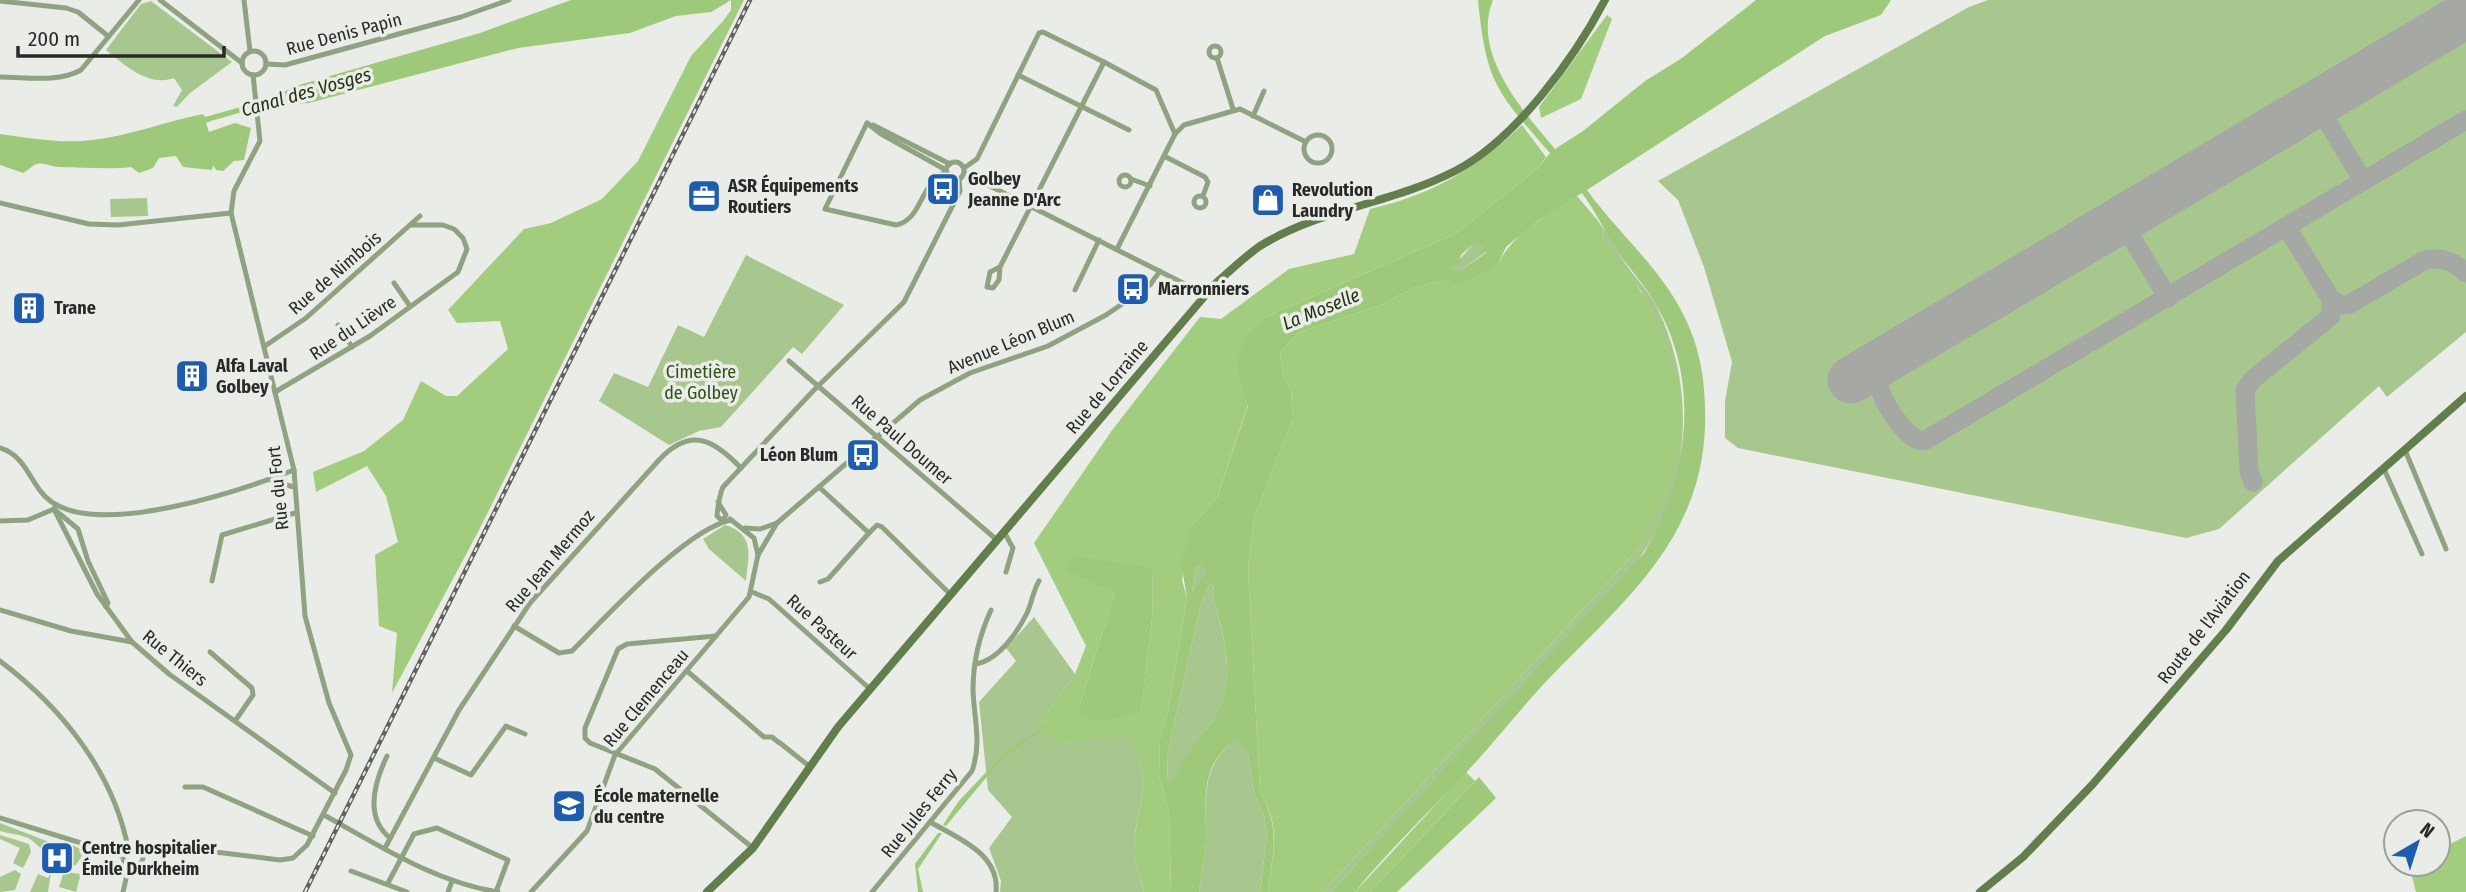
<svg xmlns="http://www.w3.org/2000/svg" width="2466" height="892" font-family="'Fira Sans Condensed',sans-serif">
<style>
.green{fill:#a8c78f}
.forest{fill:#a2cd7e;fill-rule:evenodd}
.water{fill:#9fc97a;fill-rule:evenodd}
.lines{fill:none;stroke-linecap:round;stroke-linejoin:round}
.taxiway{stroke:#a5a8a3;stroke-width:19}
.runway{stroke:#a5a8a3;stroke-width:47}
.street{stroke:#8fa281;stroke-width:5}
.secondary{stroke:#637e4d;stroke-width:8}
.rail-casing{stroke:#60625f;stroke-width:4.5}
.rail{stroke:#eaede7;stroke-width:2;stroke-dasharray:5;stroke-linecap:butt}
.labels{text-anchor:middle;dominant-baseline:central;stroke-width:7;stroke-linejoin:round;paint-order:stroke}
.street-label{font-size:18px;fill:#292a28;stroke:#eaede7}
.poi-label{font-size:18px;font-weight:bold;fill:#292a28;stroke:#eaede7;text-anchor:start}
.park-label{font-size:18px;fill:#334e17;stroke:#eaede7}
.water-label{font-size:19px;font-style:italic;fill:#233313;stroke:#eaede7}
</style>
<rect width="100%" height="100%" fill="#eaede7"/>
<g class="green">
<path d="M1988 0H2466V332L2387 397 2379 386 2219 529 2186 538 1738 448 1725 438V401L1732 362 1704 267 1678 200 1658 181 1969 7Z"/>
<path d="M151 1 232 62 190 93 177 107 173 106 182 90 174 78C148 87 126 66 106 50L141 4Z"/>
<path d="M147 198 148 216 111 217 110 199Z"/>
<path d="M1599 223C1609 234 1616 250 1625 263 1635 278 1649 291 1657 307 1699 395 1690 492 1631 570L1331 892H1323L1640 547 1675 464 1642 292 1602 240 1604 236Z"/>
<path d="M1473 244H1483L1487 251 1460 271H1454L1452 268Z"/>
<path d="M746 255 844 305 802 354 793 347 721 427 699 431 669 445 599 401 614 373 648 387 678 325 704 337Z"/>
<path d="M725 525C756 534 748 557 746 581L709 549 703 539Z"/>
<path d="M1200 565 1207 573 1192 592 1196 568Z"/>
<path d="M1210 584 1214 587 1212 594C1225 637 1239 685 1210 724 1195 744 1181 758 1173 783H1168L1167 756 1201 603Z"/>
<path d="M1034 617 1075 674 1036 729 1067 743 1126 734C1158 785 1136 798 1134 849 1133 863 1141 879 1144 892H1000L1001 881 989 848 1012 817 988 790 979 702 1016 661 1006 648Z"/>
<path d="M1238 738 1248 754 1254 794 1264 816 1267 835 1260 892H1199C1201 876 1205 859 1206 843 1207 800 1198 766 1238 738Z"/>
<path d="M0 823 70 850 72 845 85 851 76 865C52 872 45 847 28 838 20 834 9 834 0 831Z"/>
<path d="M0 835 29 844 31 852 23 868 13 863 20 848 0 839Z"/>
<path d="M93 851 86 878 80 877 76 892 59 887 64 872 81 874Z"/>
<path d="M15 870 21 874 15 890 0 892V877Z"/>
<path d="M51 873 48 892H30L38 874 48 878Z"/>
</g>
<g class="forest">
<path d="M731 0H744L478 532 392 693 397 633 379 626 375 555 398 542 386 496 367 466 316 492 313 472 364 451 403 420 421 381 446 396H457L508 349 500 321 457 323 448 310 524 229 551 223 602 199 638 161 691 56 723 21 731 10Z"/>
<path d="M1607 15 1612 19 1581 99 1541 118 1539 107Z"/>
<path d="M1522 125 1546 157 1537 169 1457 233 1266 317 1236 370 1248 405 1218 496 1192 526 1182 580 1187 598 1168 712 1160 738 1159 775 1169 813 1171 892H1144C1141 879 1133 863 1134 850 1136 798 1158 785 1126 735L1067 743 1035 730 1075 674 1086 646 1034 543 1113 429 1200 317 1221 319 1289 269 1354 254 1370 209C1434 194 1475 169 1522 125ZM1153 569 1152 619 1141 709 1077 714 1115 592Z"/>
<path d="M1577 196 1599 222 1604 236 1602 240C1654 297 1697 383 1676 462 1668 492 1654 520 1640 547L1323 892H1268C1273 849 1282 831 1260 791L1248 568 1254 518 1293 418 1291 390 1283 376 1280 353 1299 332 1379 306 1415 287 1497 266C1513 232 1546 215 1577 196Z"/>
<path d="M1466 772 1475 781 1370 892H1355Z"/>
<path d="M2466 836V892H2416L2409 865 2438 864V850Z"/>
</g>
<g class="water">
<path d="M571 0H731L711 12 676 16 630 33 518 48 309 103 263 106 211 121 206 123 209 132 235 123 251 128 244 160 234 161 223 171 216 170 213 165 212 170 183 167 176 156 159 158 153 168 139 173 131 167C107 170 83 167 59 167 51 167 44 162 37 164 32 165 28 171 23 173L0 165V134C30 138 62 144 92 140 130 136 166 121 203 114L205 117 262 101 302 84 480 33Z"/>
<path d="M1478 0H1493C1471 53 1523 111 1555 149L1583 131 1645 81 1682 58 1756 0H1891L1881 15 1825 36 1587 190C1621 237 1668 274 1690 329 1703 360 1706 394 1705 428 1700 547 1615 608 1540 688 1514 717 1490 747 1463 776 1427 814 1388 851 1355 892H1331L1644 553C1687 476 1703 384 1655 303 1645 285 1629 269 1618 252 1605 232 1596 212 1582 193L1537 221 1506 247 1497 266 1456 285 1447 279 1415 287 1379 306 1299 332 1280 353 1283 376 1291 390 1293 418 1254 518 1248 568 1260 791C1281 831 1273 849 1268 892H1260L1267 835 1264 816 1254 794 1248 754 1237 739C1197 766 1207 801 1206 843 1205 859 1201 876 1199 892H1171L1169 813 1159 775 1160 738 1168 712 1187 598 1181 562 1192 526 1218 496 1248 406 1236 370 1243 339 1266 317 1457 233 1537 169 1550 153C1497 92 1486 83 1478 0ZM1473 244H1483L1482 252H1487L1460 271H1454L1452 268 1459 264 1461 255ZM1200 565 1206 573 1192 592 1196 568ZM1210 584 1214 587 1212 594C1225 637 1239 684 1210 724 1195 744 1181 757 1173 782L1168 783 1167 756 1201 603Z"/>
<path d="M1072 556 1153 568 1152 619 1141 710C1117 719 1101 727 1077 714L1115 592 1067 571Z"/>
<path d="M1057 719 1000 761 946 826 943 825 958 802 1007 750Z"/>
<path d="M1479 777 1496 798 1397 892H1370Z"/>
<path d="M938 833H942L918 869 923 892H918L915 864Z"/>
</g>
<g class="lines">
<g class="taxiway">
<path d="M2460 19 2466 23"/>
<path d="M2317 104 2363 181"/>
<path d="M2121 220 2168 298"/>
<path d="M2287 228 2331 299 2340 305H2348L2425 260C2443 257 2453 261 2466 273"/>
<path d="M1881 363C1879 371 1877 378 1879 386 1882 402 1907 441 1924 441L2466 120"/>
<path d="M2253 482 2249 471 2245 390 2252 380 2331 316V299"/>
</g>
<path class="runway" d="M1851 380 2466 15"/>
<g class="street">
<path d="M160 0 242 63"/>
<path d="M244 0 250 51"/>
<path d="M0 1 66 8 78 12 108 36"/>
<circle cx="1215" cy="52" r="6"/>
<circle cx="254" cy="63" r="12"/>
<path d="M1217 58 1233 109"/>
<path d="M1104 62 1156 90 1175 134"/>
<path d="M266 64 285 65 461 17 509 0"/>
<path d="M1018 75 1129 130"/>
<path d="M0 77C26 77 58 83 81 70L139 0"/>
<path d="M1253 116 1264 91"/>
<path d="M867 123 825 209 896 225C923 220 920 180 947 172"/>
<path d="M867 123 881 134 946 170"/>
<path d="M873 125 950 164"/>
<circle cx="1318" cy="149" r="14"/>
<path d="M1164 156 1205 177 1208 182 1203 196"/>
<circle cx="955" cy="171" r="9"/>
<path d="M964 168 977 159 1039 33 1043 32 1104 62 1000 267 999 280 993 288 987 287 990 272 1000 267"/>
<path d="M964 173 1195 289 1203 296"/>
<circle cx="1125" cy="181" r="6"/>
<path d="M1131 179 1150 186"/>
<circle cx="1200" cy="202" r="6"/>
<path d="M0 203 89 224 118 225 231 213"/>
<path d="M1117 249 1175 134 1184 125 1240 109 1306 142"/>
<path d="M394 283 410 306"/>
<path d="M1075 290 1099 240"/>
<path d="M338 325 352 347"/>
<path d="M265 346 306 318 420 216"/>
<path d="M789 361 997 540"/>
<path d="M275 392 370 336 458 272 467 249 463 238 454 229 443 225H410"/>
<path d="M0 448C30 457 30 490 55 504 108 535 240 491 294 470"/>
<path d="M2405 450 2446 549"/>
<path d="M2384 469 2422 554"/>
<path d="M272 481 294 487"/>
<path d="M819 487 869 533 877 525 882 527 950 594"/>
<path d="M718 502 726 515 723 521 717 516C718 505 719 496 723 487L814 390 904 302 960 191 959 179"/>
<path d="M56 505 54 509 97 594 132 642 169 674 335 793"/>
<path d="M730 519 754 538 758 555"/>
<path d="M0 521 28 520 54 509 78 529 88 561 108 603 106 607"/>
<path d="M745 528 760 529 777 523"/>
<path d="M1004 532 1013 548 1006 572"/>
<path d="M212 581 222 535 295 513"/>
<path d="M820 582 828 579 869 533"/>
<path d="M752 592 769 599 870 689"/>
<path d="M0 610 71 631 132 642"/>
<path d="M514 626 559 653 572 651C606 617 686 529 731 520"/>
<path d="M716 636 627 644 618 649 585 728V738L590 743 655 769 753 848"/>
<path d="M210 652 252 688 253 695 235 721"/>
<path d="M0 661C61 707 113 771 128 848"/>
<path d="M975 664C998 661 1017 633 1027 613 1032 602 1033 591 1039 581"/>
<path d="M687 671 764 737H772L778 742"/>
<path d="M780 743 809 766"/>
<path d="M387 756C375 781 364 817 390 838"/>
<path d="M434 758 471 775 506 726 525 734"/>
<path d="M185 787H203L313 836"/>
<path d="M324 815C380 846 435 882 498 892"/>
<path d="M0 818 123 856"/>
<path d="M930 822C958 838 1000 854 996 892"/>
<circle cx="133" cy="857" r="10"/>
<path d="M385 848 459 710 530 603 659 460C691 426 714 440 741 468"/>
<path d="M143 852 174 847 280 860 293 858 307 845 346 770 351 755 329 703 305 616 294 470 231 213 234 191 260 141 253 75"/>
<path d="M351 871 407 892"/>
<path d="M388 883 414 834 437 828 508 860 496 892"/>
<path d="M123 892 129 866"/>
<path d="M448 892 452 881"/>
<path d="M531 892 587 831 615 755 749 597 758 555 777 523 920 400 970 373 1048 346 1106 315 1150 285 1160 271"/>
<path d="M872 892 972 771C982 743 974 719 973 690 973 662 979 636 991 610"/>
</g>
<g class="secondary">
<path d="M707 892 753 848 838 727 1215 284C1230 271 1244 257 1260 246 1320 209 1393 203 1455 171 1515 140 1574 59 1605 0"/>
<path d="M1980 892 2023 857 2092 785 2226 630 2278 561 2466 396"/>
</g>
<g class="rail-casing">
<path id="rail" d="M305 892 750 0"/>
</g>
<use href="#rail" class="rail"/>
</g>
<defs>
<g id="bus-square" transform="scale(1.75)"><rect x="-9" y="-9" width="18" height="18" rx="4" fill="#1e5cad" stroke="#eaede7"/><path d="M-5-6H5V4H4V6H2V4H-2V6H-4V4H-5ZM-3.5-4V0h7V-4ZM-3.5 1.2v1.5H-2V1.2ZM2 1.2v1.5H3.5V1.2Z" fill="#fff"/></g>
<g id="office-square" transform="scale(1.75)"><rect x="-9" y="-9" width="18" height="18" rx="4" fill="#1e5cad" stroke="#eaede7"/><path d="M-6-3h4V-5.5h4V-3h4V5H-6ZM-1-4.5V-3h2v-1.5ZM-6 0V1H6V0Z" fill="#fff"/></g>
<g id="shop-square" transform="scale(1.75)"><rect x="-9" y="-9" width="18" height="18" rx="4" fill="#1e5cad" stroke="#eaede7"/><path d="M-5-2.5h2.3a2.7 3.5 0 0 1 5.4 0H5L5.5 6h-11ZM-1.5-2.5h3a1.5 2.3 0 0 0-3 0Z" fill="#fff"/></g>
<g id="building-square" transform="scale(1.75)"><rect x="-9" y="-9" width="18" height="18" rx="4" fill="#1e5cad" stroke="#eaede7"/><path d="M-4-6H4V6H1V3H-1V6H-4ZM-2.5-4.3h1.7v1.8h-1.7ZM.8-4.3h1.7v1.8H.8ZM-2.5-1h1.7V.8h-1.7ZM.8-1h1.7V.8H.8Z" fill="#fff"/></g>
<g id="school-square" transform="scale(1.75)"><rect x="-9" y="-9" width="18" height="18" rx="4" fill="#1e5cad" stroke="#eaede7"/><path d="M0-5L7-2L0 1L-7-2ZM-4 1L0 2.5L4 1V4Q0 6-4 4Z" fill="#fff"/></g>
<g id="hospital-square" transform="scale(1.75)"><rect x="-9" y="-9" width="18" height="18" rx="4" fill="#1e5cad" stroke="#eaede7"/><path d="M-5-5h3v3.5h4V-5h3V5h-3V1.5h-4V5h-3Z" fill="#fff"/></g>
</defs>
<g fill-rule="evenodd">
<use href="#bus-square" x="943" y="189"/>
<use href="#office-square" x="704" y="196"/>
<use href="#shop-square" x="1268" y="200"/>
<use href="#bus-square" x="1133" y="289"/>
<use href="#building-square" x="29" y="308"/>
<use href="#building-square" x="192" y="376"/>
<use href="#bus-square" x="863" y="455"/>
<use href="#school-square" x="569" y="806"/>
<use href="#hospital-square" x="57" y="858"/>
</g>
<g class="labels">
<g class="street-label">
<text transform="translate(344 34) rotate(-15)">Rue Denis Papin</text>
<text transform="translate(335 273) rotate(-41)">Rue de Nimbois</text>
<text transform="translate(353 328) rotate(-34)">Rue du Lièvre</text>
<text transform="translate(1011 342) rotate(-23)">Avenue Léon Blum</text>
<text transform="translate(1107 387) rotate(-50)">Rue de Lorraine</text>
<text transform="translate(902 440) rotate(41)">Rue Paul Doumer</text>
<text transform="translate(278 488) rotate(-96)">Rue du Fort</text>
<text transform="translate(550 561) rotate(-50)">Rue Jean Mermoz</text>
<text transform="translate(822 627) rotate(42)">Rue Pasteur</text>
<text transform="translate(2204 627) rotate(-52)">Route de l'Aviation</text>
<text transform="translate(175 658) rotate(39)">Rue Thiers</text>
<text transform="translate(646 698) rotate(-50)">Rue Clemenceau</text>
<text transform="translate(919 813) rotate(-51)">Rue Jules Ferry</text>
</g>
<g class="poi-label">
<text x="968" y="179">Golbey<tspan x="968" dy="21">Jeanne D'Arc</tspan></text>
<text x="728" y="186">ASR Équipements<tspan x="728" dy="21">Routiers</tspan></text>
<text x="1292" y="190">Revolution<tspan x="1292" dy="21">Laundry</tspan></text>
<text x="1158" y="289">Marronniers</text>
<text x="54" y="308">Trane</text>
<text x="216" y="366">Alfa Laval<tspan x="216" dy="21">Golbey</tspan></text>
<text x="838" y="455" text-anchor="end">Léon Blum</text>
<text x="594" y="796">École maternelle<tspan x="594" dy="21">du centre</tspan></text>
<text x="82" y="848">Centre hospitalier<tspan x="82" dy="21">Émile Durkheim</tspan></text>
</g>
<g class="park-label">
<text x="701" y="372">Cimetière<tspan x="701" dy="21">de Golbey</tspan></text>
</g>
<g class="water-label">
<text transform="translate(306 92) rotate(-16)">Canal des Vosges</text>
<text transform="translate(1321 309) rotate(-22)">La Moselle</text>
</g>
</g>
<g transform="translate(2417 843) rotate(39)"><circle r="33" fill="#eaede7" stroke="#9d9f9b" stroke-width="2"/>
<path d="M0-5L12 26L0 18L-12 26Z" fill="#1e5cad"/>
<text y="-10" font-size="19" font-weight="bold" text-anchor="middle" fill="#292a28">N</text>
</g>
<path d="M18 46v10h206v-10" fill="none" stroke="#292a28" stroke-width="3.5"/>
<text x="28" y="46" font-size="21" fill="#292a28" stroke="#eaede7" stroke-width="5" paint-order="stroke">200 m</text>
</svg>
